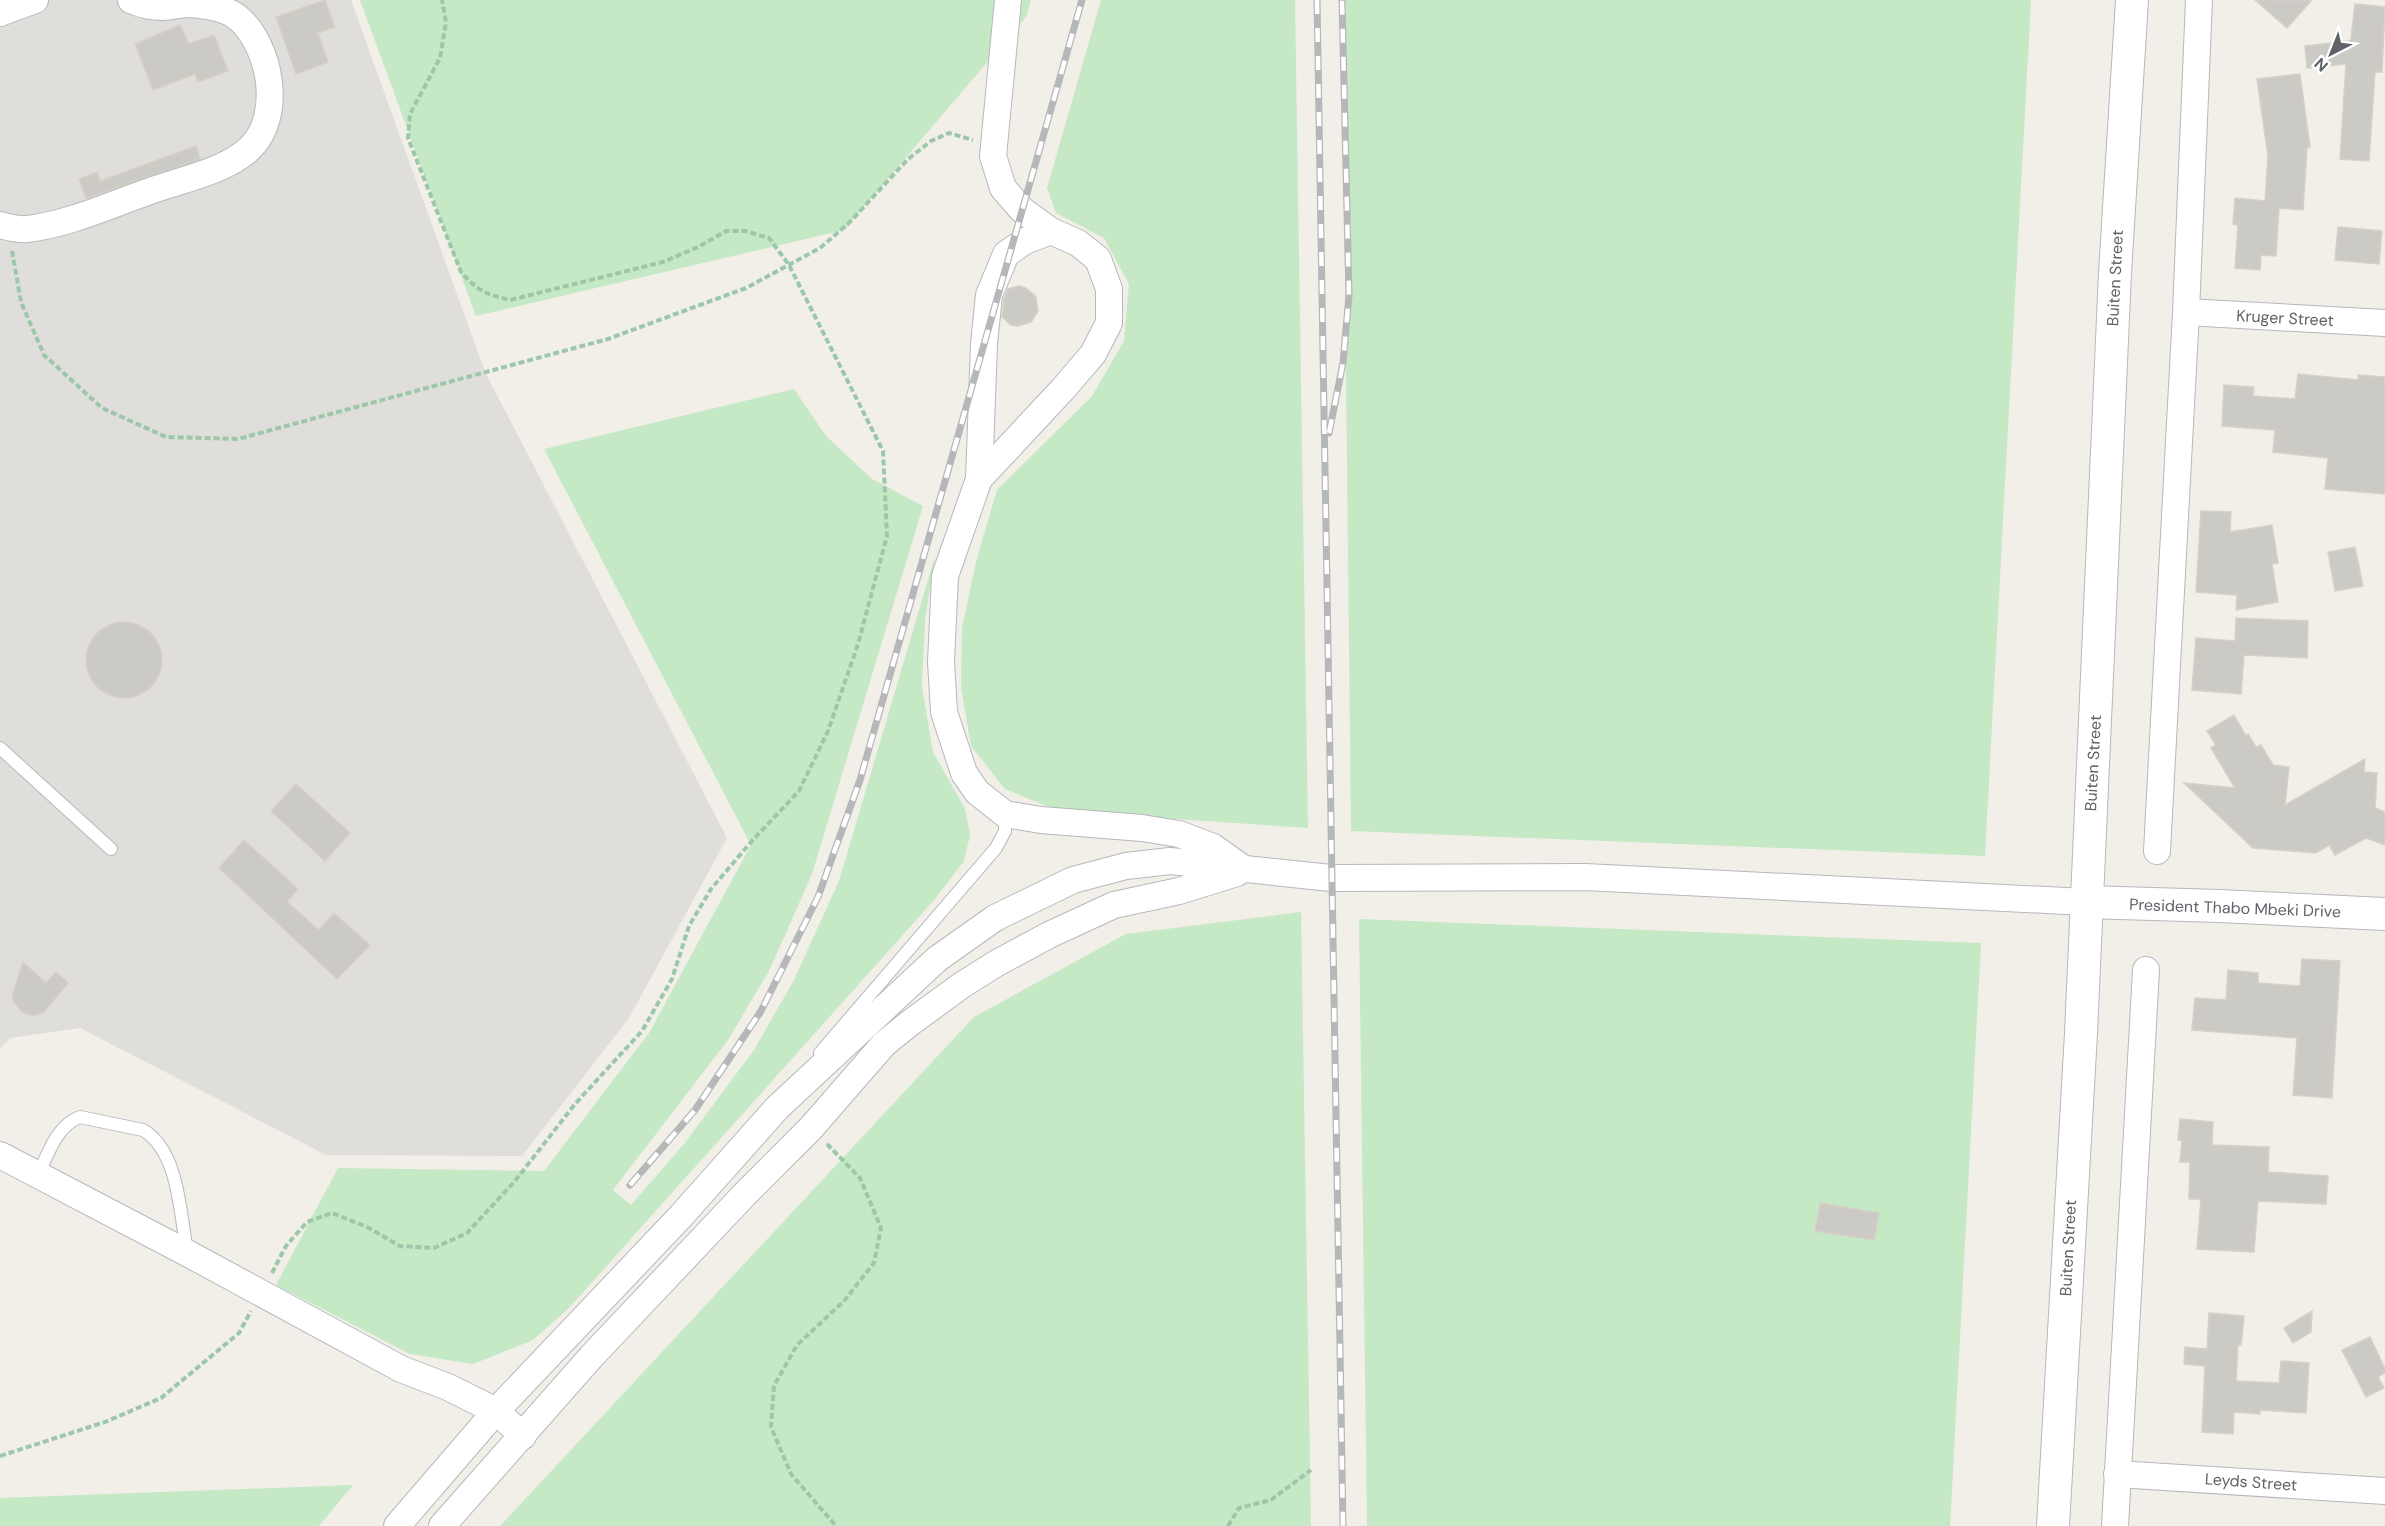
<svg xmlns="http://www.w3.org/2000/svg" width="2385" height="1526" font-family="'DM Sans',sans-serif">
<style>
.industrial{fill:#e0deda}
.green{fill:#c5e8c5}
.building{fill:#cccac5;stroke:#d6d1c6;stroke-width:1.5}
.lines{fill:none;stroke-linecap:round;stroke-linejoin:round}
.service-casing{stroke:#b5b8bc;stroke-width:14}
.minor-casing{stroke:#b5b8bc;stroke-width:28}
.tertiary-casing{stroke:#b5b8bc;stroke-width:34}
.path{stroke:#9cc7a9;stroke-width:4;stroke-dasharray:6 3;stroke-linecap:butt}
.service{stroke:#fff;stroke-width:12}
.minor{stroke:#fff;stroke-width:26}
.tertiary{stroke:#fff;stroke-width:32}
.rail-casing{stroke:#b6b7b8;stroke-width:7}
.rail{stroke:#fff;stroke-width:4.5;stroke-dasharray:14;stroke-linecap:butt}
.labels{text-anchor:middle;dominant-baseline:central;stroke-width:5;stroke-linejoin:round;paint-order:stroke}
.street-label{font-size:16px;fill:#5f6368;stroke:#fff}
</style>
<rect width="100%" height="100%" fill="#f1efe8"/>
<path class="industrial" d="M0 0H351L485 372 727 838 629 1018 522 1156 326 1155 80 1028 10 1038 0 1049Z"/>
<g class="green">
<path d="M360 0H1031L1026 17 844 230 476 316Z"/>
<path d="M1101 0H1295L1308 828 1059 811 1005 789 971 746 961 687 962 628 976 562 997 490 1092 396 1124 341 1129 284 1104 238 1056 213 1047 188Z"/>
<path d="M1342 0H2031L1985 856 1351 831Z"/>
<path d="M794 389 826 436 872 479 923 506 812 874 770 969 728 1040 613 1190 631 1205 684 1144 754 1050 793 982 839 881 935 556 925 620 922 687 933 752 965 809 970 835 964 861 935 899 568 1309 533 1340 473 1364 410 1354 276 1285 338 1168 544 1171 649 1033 751 845 544 449Z"/>
<path d="M1301 912 1311 1526H500L974 1017 1126 934Z"/>
<path d="M1359 919 1981 943 1950 1526H1367Z"/>
<path d="M353 1485 319 1526H0V1498Z"/>
</g>
<g class="building">
<path d="M325 0 335 27 318 33 328 62 296 74 276 17Z"/>
<path d="M2255 0H2312L2287 28Z"/>
<path d="M2355 4 2385 7 2382 72H2375L2369 161 2340 159 2346 64 2307 68 2305 46 2349 41 2351 39Z"/>
<path d="M180 25 189 44 214 35 228 71 198 82 195 74 153 90 135 44Z"/>
<path d="M2300 74 2310 147H2307L2303 210 2279 208 2276 256 2261 255 2260 270 2235 268 2238 225 2233 224 2235 198 2265 201 2268 156 2257 79Z"/>
<path d="M196 146 200 159 86 198 79 179 97 172 100 181Z"/>
<path d="M2338 227 2382 231 2379 264 2335 260Z"/>
<path d="M1019 286 1026 288 1036 297 1038 311 1031 322 1018 326 1011 325 1002 317 1004 299 1008 289Z"/>
<path d="M2298 374 2358 380V375L2385 377V494L2325 489 2328 458 2273 452 2275 430 2222 426 2224 385 2254 387 2253 396 2295 399Z"/>
<path d="M2201 511 2231 512 2230 532 2272 525 2278 563 2272 564 2278 602 2236 610 2237 595 2196 592Z"/>
<path d="M2355 547 2363 586 2335 591 2328 552Z"/>
<path d="M2236 618 2308 621 2307 658 2244 655 2241 694 2192 690 2196 638 2235 641Z"/>
<circle cx="124" cy="660" r="38"/>
<path d="M2234 715 2246 736 2248 734 2256 747 2261 745 2273 765 2289 767 2285 805 2365 759 2364 772 2377 773 2375 808 2385 812V845L2366 838 2335 855 2329 845 2316 853 2253 848 2184 783 2235 788 2211 748 2216 745 2207 731Z"/>
<path d="M296 784 350 833 325 861 271 811Z"/>
<path d="M244 840 298 889 287 902 319 930 334 913 370 945 337 979 219 868Z"/>
<path d="M2302 959 2340 961 2332 1098 2293 1095 2297 1038 2192 1030 2195 998 2226 1000 2228 970 2258 973V983L2300 986Z"/>
<path d="M23 962 46 983 56 972 68 983 44 1012 37 1015H29L22 1012 13 1000V993Z"/>
<path d="M2180 1119 2213 1122 2212 1145 2269 1147 2268 1172 2328 1176 2326 1204 2258 1201 2254 1252 2197 1249 2201 1199H2189L2190 1162H2180L2182 1141 2178 1140Z"/>
<path d="M1820 1203 1879 1213 1874 1240 1815 1231Z"/>
<path d="M2312 1311 2311 1332 2293 1343 2284 1328Z"/>
<path d="M2209 1313 2244 1316 2241 1345H2238L2236 1381 2279 1383 2281 1361 2309 1363 2306 1413 2260 1410V1414L2234 1412 2233 1434 2202 1432 2205 1366 2184 1364 2185 1347 2207 1349Z"/>
<path d="M2370 1337 2385 1369V1373L2378 1377 2384 1388 2366 1397 2342 1350Z"/>
</g>
<g class="lines">
<g class="service-casing">
<g id="service">
<path d="M0 748 111 849"/>
<path d="M820 1053 996 848 1005 831V814"/>
<path d="M38 1175C48 1154 57 1125 80 1117L143 1130C179 1151 180 1214 187 1251"/>
</g>
</g>
<g class="minor-casing">
<g id="minor">
<path d="M0 13 35 0"/>
<path d="M0 225C8 227 18 230 27 229 70 224 112 204 153 190 184 179 225 171 249 149 284 117 271 45 237 17 225 8 204 5 189 4 180 4 171 7 162 7 151 7 140 4 131 0"/>
<path d="M1051 231 1025 241 1006 254 989 295 984 344 979 479 945 576 941 662 944 712 964 773 977 792 1005 814 1041 820 1142 828 1179 834 1213 847 1244 869"/>
<path d="M2186 312 2385 323"/>
<path d="M979 479 1063 389 1093 354 1109 323V289L1098 259 1078 243 1051 231 1022 210 1003 188 993 156 1008 0"/>
<path d="M2157 851 2186 312 2199 0"/>
<path d="M0 1155 187 1253 401 1369 448 1387 496 1411 523 1436"/>
<path d="M2117 1474 2385 1491"/>
<path d="M397 1526 496 1411 681 1216 777 1108 937 959 995 918 1073 880 1126 866 1170 861 1331 878 1585 877 2086 902"/>
<path d="M442 1526 591 1357 745 1194 811 1128 884 1044 910 1023 962 985 997 963 1049 935 1114 905 1179 891 1237 873"/>
<path d="M2115 1526 2146 970"/>
</g>
</g>
<g class="tertiary-casing">
<g id="tertiary">
<path d="M2086 902 2219 906 2385 914"/>
<path d="M2053 1526 2081 1033 2115 273 2132 0"/>
</g>
</g>
<g class="path">
<path d="M12 251 21 302 44 355 102 408 166 437 238 439 608 339 746 288 820 248 849 223 908 159 931 141 949 133 973 140"/>
<path d="M827 1144 860 1178 881 1228 874 1263 844 1301 797 1345 774 1386 771 1427 791 1474 836 1526"/>
<path d="M272 1273 286 1246 307 1222 332 1213 367 1227 400 1246 434 1248 467 1233 515 1181 575 1104 642 1031 672 979 689 926 711 889 751 842 799 791 828 731 858 644 887 536 883 451 789 265 769 238 745 231H726L698 247 663 262 510 300C485 294 478 291 461 272L408 138 410 114 440 58 446 22 442 0"/>
<path d="M0 1456 105 1422 161 1398 239 1333 251 1311"/>
<path d="M1228 1526 1239 1508 1271 1500 1311 1470"/>
</g>
<use href="#service" class="service"/>
<use href="#minor" class="minor"/>
<use href="#tertiary" class="tertiary"/>
<g class="rail-casing">
<g id="rail">
<path d="M1317 0 1343 1526"/>
<path d="M1329 433 1343 363 1349 295 1342 0"/>
<path d="M630 1185 695 1110 761 1011 818 897 860 780 1082 0"/>
</g>
</g>
<use href="#rail" class="rail"/>
</g>
<g class="labels">
<g class="street-label">
<text transform="translate(2115 278) rotate(-87)">Buiten Street</text>
<text transform="translate(2285 318) rotate(3)">Kruger Street</text>
<text transform="translate(2093 763) rotate(-87)">Buiten Street</text>
<text transform="translate(2235 908) rotate(2)">President Thabo Mbeki Drive</text>
<text transform="translate(2068 1248) rotate(-87)">Buiten Street</text>
<text transform="translate(2251 1482) rotate(4)">Leyds Street</text>
</g>
</g>
<g transform="translate(2331 54) rotate(222)" stroke="#ffffff" stroke-width="4.5" paint-order="stroke">
<path d="M0-4.5L10 22L0 15L-10 22Z" fill="#5f6368"/>
<text y="-9" font-size="16" font-weight="bold" text-anchor="middle" fill="#5f6368">N</text>
</g>
</svg>
